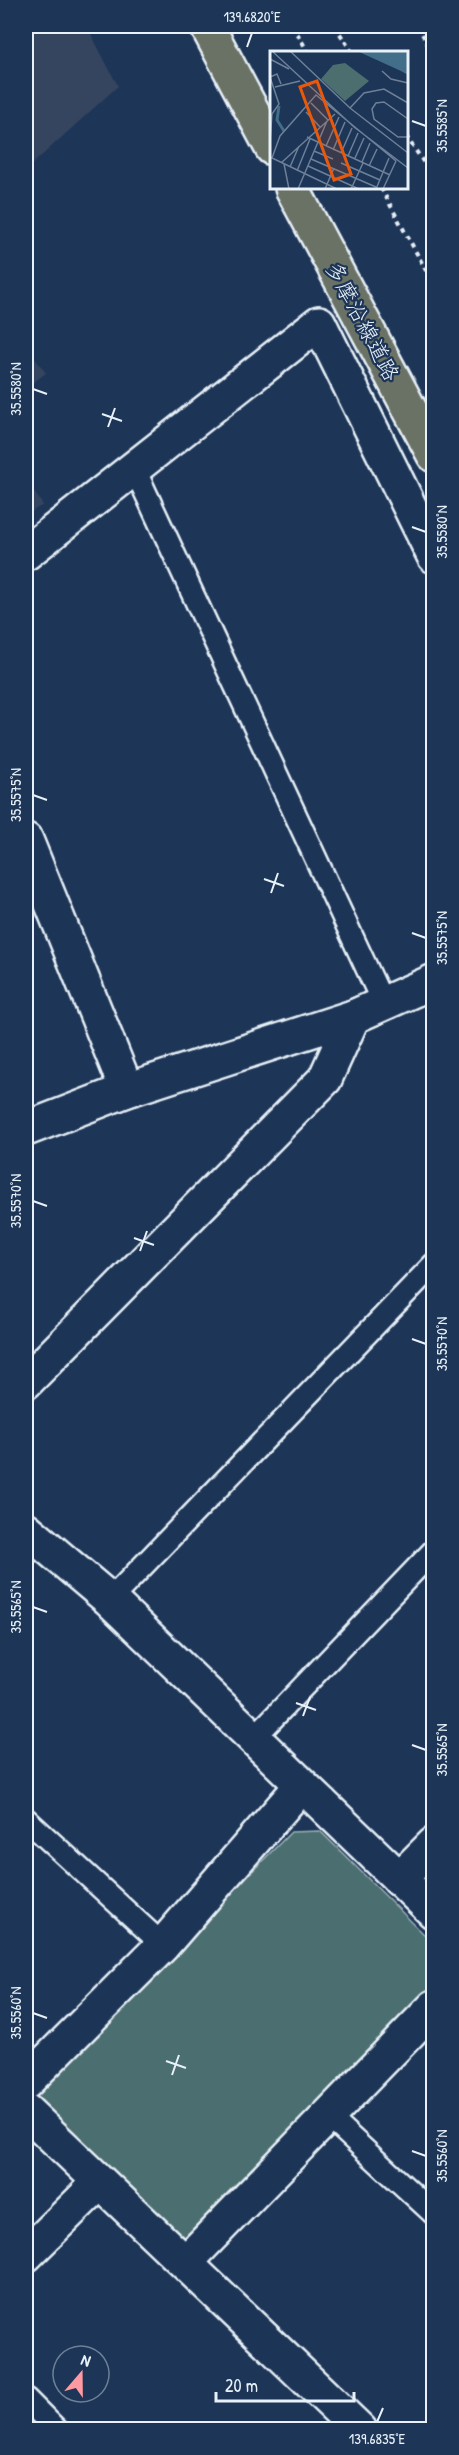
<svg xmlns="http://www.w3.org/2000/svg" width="459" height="2455" font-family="'Patrick Hand','Klee One',sans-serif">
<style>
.built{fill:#344560}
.green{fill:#4c6e6f;stroke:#9ab0b4;stroke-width:1.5}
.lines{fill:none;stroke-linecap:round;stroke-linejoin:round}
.lane-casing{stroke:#e8f1f8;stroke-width:26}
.street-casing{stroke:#e8f1f8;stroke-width:38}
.primary-casing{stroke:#e8f1f8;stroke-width:38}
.path{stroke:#e8f1f8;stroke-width:4;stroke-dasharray:4.5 4.5;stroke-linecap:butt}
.lane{stroke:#1d3557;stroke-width:21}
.street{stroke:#1d3557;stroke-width:33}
.primary{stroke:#6b7165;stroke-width:33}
.ticks{fill:none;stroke:#e8f1f8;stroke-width:2}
.labels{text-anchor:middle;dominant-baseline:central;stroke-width:4.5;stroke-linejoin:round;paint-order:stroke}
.street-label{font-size:22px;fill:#e8f1f8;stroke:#1d3557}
.inset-river{fill:none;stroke:#436e89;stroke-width:3}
.inset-road{fill:none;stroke:#6e8097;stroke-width:1.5}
.view{fill:#e8590c;fill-opacity:0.15;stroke:#e8590c;stroke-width:3}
.inset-edge{fill:none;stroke:#e8f1f8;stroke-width:3}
.neatline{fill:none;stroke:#e8f1f8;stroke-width:2}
.ticks-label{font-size:15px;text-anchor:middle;fill:#e8f1f8}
</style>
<rect width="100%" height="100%" fill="#1d3557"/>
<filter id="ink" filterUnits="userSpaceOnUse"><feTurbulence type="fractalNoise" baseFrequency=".0167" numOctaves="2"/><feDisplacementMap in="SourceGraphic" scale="12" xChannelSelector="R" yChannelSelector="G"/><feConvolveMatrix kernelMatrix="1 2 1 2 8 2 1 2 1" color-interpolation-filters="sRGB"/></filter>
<g filter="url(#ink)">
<g class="built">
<path d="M26 26H87L118 86 26 170Z"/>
<path d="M26 346 46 373 26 388Z"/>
<path d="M26 480 43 505 26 515Z"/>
</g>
<path class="green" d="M320 1831 433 1943V1985L197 2232 187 2239 175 2234 35 2106 32 2095 291 1832Z"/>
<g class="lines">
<g class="lane-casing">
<g id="lane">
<path d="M135 470 383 1003"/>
<path d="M110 1600 434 1264"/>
<path d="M253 1739 434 1550"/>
<path d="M26 1819 163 1945"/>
<path d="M328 2116 434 2214"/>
<path d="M26 2399 57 2430"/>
</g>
</g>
<g class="street-casing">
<g id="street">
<path d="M26 553 319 323 434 556"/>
<path d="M26 840 127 1090"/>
<path d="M26 1129 127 1090 353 1017 434 981"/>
<path d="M26 1382 325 1079 353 1017"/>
<path d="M26 1529 110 1600 434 1912"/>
<path d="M399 1879 434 1844"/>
<path d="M26 2082 163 1945 301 1786"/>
<path d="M26 2111 360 2430"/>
<path d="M26 2255 100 2182"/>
<path d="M186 2262 434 2007"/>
</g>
</g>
<g class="primary-casing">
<g id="primary">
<path d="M207 26 272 148"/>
<path d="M292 188 434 455"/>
</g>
</g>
<g class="path">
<path d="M293 26 308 52"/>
<path d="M335 26 352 52"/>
<path d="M418 26 434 56"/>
<path d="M406 136 434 178"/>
<path d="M381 188 434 285"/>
</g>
<use href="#lane" class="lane"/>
<use href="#street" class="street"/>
<use href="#primary" class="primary"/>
</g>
</g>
<path class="ticks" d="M247 47 252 33M412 121 426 126M33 389 47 394M102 414 122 421M108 427 115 408M412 527 426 532M33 795 47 800M264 879 284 886M271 893 278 873M412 933 426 938M33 1201 47 1206M134 1238 154 1245M140 1251 147 1231M412 1339 426 1344M33 1607 47 1612M296 1703 316 1710M303 1716 310 1697M412 1745 426 1750M33 2013 47 2018M166 2061 186 2068M172 2075 179 2055M412 2151 426 2156M377 2422 383 2408"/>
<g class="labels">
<g class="street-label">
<text transform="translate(363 321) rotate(62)">多摩沿線道路</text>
</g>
</g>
<g transform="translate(270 51)">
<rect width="138" height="138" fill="#1d3557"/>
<path d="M75 12 99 30 75 50 51 28 63 14Z" fill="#4c6e6f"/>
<path d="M87 0H138V24L131 20Z" fill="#436e89"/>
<path class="inset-river" d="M9 55 7 69 14 80"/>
<path class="inset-road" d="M2 0 84 76 138 117M20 0 80 57 138 102M0 8 19 18M112 20 121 28 138 32M0 26 7 23 11 33M5 36 30 30M41 52 58 69M80 57 94 42 114 38 138 52M36 61 50 76M138 68 114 51 106 52 102 58 104 68 128 86H138M37 86 120 124M0 91 2 63 9 53 0 26M56 95 69 66M63 99 75 71M44 100 63 108M71 102 82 77M78 105 88 82M0 106 67 138M2 107 10 85 46 44 126 110M85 107 94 87M41 108 106 136M92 111 100 92M11 112 65 63M71 112 110 129M14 113 19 138M38 115 89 138M99 115 107 98M20 116 29 95M27 120 40 88M28 138 57 70M55 138 64 117M81 138 93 112M106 138 119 107M113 138 126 110"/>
<path class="view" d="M47 30 81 123 64 129 30 36Z"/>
<rect width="138" height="138" class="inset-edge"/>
</g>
<rect width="459" height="2455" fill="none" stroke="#1d3557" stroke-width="66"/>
<g transform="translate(81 2374) rotate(20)"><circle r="28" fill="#1d3557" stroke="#6e8097" stroke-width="1.5"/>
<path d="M0-4.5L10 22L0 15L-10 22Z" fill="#ff9aa2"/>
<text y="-9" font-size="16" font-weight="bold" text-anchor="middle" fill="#e8f1f8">N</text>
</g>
<path d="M216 2392v9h138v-9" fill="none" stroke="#e8f1f8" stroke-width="3"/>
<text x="225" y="2392" font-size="18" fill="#e8f1f8" stroke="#1d3557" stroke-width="4.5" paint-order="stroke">20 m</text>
<rect x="33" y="33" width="393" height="2389" class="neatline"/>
<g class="ticks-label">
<text x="252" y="22">139.6820°E</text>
<text transform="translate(442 126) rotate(-90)" y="5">35.5585°N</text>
<text transform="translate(16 389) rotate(-90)" y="5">35.5580°N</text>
<text transform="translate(442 532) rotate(-90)" y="5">35.5580°N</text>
<text transform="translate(16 795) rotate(-90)" y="5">35.5575°N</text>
<text transform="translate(442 938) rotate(-90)" y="5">35.5575°N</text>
<text transform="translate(16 1201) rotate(-90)" y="5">35.5570°N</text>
<text transform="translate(442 1344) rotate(-90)" y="5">35.5570°N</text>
<text transform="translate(16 1607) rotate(-90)" y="5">35.5565°N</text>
<text transform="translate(442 1750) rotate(-90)" y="5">35.5565°N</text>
<text transform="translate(16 2013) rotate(-90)" y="5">35.5560°N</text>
<text transform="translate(442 2156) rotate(-90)" y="5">35.5560°N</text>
<text x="377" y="2444">139.6835°E</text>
</g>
</svg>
